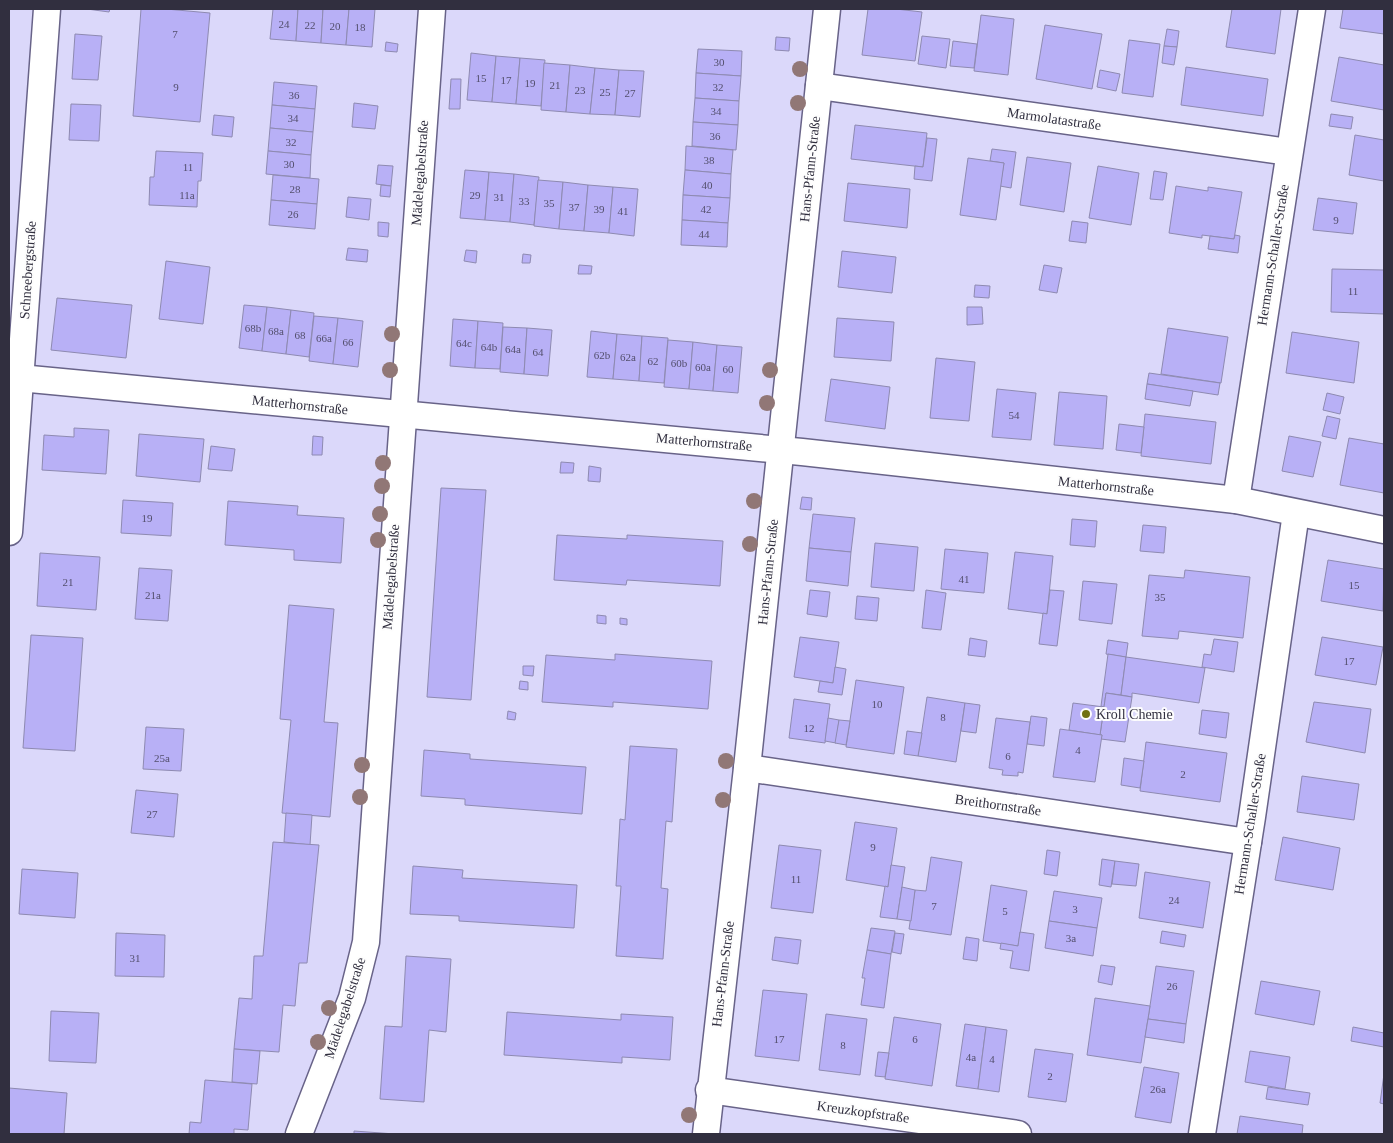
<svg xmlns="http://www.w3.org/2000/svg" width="1393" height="1143" font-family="'Times New Roman',serif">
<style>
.building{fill:#b8b0f6;stroke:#8e8ab1}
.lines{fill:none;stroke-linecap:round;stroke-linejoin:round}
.street-casing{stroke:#686388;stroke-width:29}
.street{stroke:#fff;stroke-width:26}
.tree{fill:#917776}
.poi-dot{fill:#707013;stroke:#fdfdfd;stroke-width:2}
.labels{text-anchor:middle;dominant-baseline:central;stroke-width:4;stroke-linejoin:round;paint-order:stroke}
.number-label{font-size:11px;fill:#534f6d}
.street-label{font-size:14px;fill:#312f3f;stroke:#fdfdfd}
.poi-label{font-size:14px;fill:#312f3f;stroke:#fdfdfd;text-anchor:start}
</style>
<rect width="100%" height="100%" fill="#dbd8fa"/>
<g class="building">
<path d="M87 9H110L109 12Z"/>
<path d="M141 9H166L210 13 200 122 133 116Z"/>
<path d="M273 9H298L296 41 270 39Z"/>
<path d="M298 9H323L321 43 296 41Z"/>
<path d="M323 9H349L346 45 321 43Z"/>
<path d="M349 9H375L372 47 346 45Z"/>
<path d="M868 9H896L922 12 915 61 862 55Z"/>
<path d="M1232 9H1281L1275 54 1226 47Z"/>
<path d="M1343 9H1384V34L1340 28Z"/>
<path d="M981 15 1014 19 1008 75 974 71Z"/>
<path d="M1045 25 1102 34 1092 89 1036 79Z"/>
<path d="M1167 29 1179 31 1177 47 1164 46Z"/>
<path d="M75 34 102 36 98 80 72 79Z"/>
<path d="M922 36 950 39 946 68 918 64Z"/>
<path d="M776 37 790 38 789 51 775 50Z"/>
<path d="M1129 40 1160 44 1153 97 1122 93Z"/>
<path d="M953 41 977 44 974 68 950 66Z"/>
<path d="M386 42 398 44 397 52 385 51Z"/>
<path d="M1164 46 1177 47 1174 65 1162 63Z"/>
<path d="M698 49 742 51 741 76 696 73Z"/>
<path d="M471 53 496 56 492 102 467 100Z"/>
<path d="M496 56 520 58 516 104 492 102Z"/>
<path d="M1339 57 1384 65V110L1331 101Z"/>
<path d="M520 58 545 60 541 106 516 104Z"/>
<path d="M544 63 570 65 566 112 541 110Z"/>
<path d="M570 65 595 68 590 114 566 112Z"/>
<path d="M1186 67 1268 79 1263 116 1181 105Z"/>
<path d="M595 68 619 70 615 115 590 114Z"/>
<path d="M619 70 644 71 640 117 615 115Z"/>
<path d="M1100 70 1120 74 1116 91 1097 87Z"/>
<path d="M696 73 741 76 739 101 695 98Z"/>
<path d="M451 79H461L460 109H449Z"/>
<path d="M274 82 317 86 315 109 272 105Z"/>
<path d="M695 98 739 101 738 125 693 122Z"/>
<path d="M354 103 378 106 375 129 352 127Z"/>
<path d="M71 104 101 105 99 141 69 140Z"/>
<path d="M272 105 315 109 313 132 270 128Z"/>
<path d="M1331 114 1353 117 1351 129 1329 126Z"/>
<path d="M214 115 234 117 232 137 212 135Z"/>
<path d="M693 122 738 125 736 150 692 146Z"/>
<path d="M855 125 927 133 923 167 851 159Z"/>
<path d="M270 128 313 132 311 155 268 151Z"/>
<path d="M1355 135 1384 140V181L1349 175Z"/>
<path d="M927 138 937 139 932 181 914 179 915 166 923 167Z"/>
<path d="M686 146 733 150 731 174 685 170Z"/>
<path d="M992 149 1016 152 1011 188 1000 186 1004 163 990 161Z"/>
<path d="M156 151 203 153 201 181H198L197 207 149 205 150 177H154Z"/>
<path d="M268 151 311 155 310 178 266 174Z"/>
<path d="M1027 157 1071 163 1064 212 1020 205Z"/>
<path d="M968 158 1004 163 996 220 960 215Z"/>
<path d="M378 165 393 166 391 186 376 184Z"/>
<path d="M1098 166 1139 173 1131 225 1089 218Z"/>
<path d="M465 170 489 172 485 220 460 218Z"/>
<path d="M685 170 731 174 730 198 683 195Z"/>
<path d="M1154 171 1167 173 1163 200 1150 199Z"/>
<path d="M489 172 514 174 510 222 485 220Z"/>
<path d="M514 174 539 177 534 225 510 222Z"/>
<path d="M273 175 319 179 317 204 271 200Z"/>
<path d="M538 180 563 182 559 229 534 226Z"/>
<path d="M563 182 588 185 584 231 559 229Z"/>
<path d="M848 183 910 189 907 228 844 221Z"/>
<path d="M381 185 391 186 390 197 380 196Z"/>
<path d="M588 185 613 187 609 233 584 231Z"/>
<path d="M1176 186 1208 191V187L1242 192 1234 239 1202 235V238L1169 233Z"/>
<path d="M613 187 638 189 634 236 609 233Z"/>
<path d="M683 195 730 198 728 223 682 220Z"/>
<path d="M348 197 371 199 369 220 346 217Z"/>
<path d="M1318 198 1357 203 1353 234 1313 230Z"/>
<path d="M271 200 317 204 315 229 269 225Z"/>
<path d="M682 220 728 223 727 247 681 245Z"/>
<path d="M1072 221 1088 223 1086 243 1069 241Z"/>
<path d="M378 222 389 223 388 237 378 236Z"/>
<path d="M1235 235 1240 236 1238 253 1208 249 1210 236 1234 239Z"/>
<path d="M348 248 368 250 367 262 346 260Z"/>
<path d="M466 250 477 251 476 263 464 261Z"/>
<path d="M842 251 896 257 892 293 838 287Z"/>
<path d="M523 254 531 255 530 263H522Z"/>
<path d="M166 261 210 267 203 324 159 319Z"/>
<path d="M579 265 592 266 591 274H578Z"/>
<path d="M1044 265 1062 268 1057 293 1039 290Z"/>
<path d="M1332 269 1384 270V314L1331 312Z"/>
<path d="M975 285 990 286 989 298 974 297Z"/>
<path d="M57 298 132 305 126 358 51 350Z"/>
<path d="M244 305 267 307 262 351 239 348Z"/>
<path d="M267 307 291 310 286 354 262 351Z"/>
<path d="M967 307H982L983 324 967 325Z"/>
<path d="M291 310 314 313 309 357 286 354Z"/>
<path d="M314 316 338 318 333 364 309 361Z"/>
<path d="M338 318 363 321 358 367 333 364Z"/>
<path d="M837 318 894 322 891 361 834 357Z"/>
<path d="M453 319 478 321 475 368 450 366Z"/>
<path d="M478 321 503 323 500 369 475 368Z"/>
<path d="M503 327 527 328 524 374 500 372Z"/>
<path d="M527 328 552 330 548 376 524 374Z"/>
<path d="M1168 328 1228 337 1221 383 1161 374Z"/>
<path d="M591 331 617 334 613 379 587 377Z"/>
<path d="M1292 332 1359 342 1354 383 1286 373Z"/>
<path d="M617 334 642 336 639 381 613 379Z"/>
<path d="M642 336 668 338 664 383 639 381Z"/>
<path d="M668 340 693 342 689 389 664 387Z"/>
<path d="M693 342 717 345 713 391 689 389Z"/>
<path d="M717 345 742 347 738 393 713 391Z"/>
<path d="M936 358 975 362 969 421 930 418Z"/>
<path d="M1149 373 1220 383 1218 395 1147 384Z"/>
<path d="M831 379 890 387 885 429 825 421Z"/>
<path d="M1147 384 1193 391 1190 406 1145 399Z"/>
<path d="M997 389 1036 393 1031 440 992 437Z"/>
<path d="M1059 392 1107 396 1103 449 1054 445Z"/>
<path d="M1327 393 1344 397 1340 414 1323 410Z"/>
<path d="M1145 414 1216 422 1211 464 1141 456Z"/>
<path d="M1327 416 1340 419 1336 439 1322 436Z"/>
<path d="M1119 424 1144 427 1141 453 1116 450Z"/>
<path d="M74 428 109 430 106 474 42 470 44 435 74 437Z"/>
<path d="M139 434 204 439 200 482 136 476Z"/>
<path d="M313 436 323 437 322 455H312Z"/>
<path d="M1289 436 1321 442 1313 477 1282 471Z"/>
<path d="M1349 438 1384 444V493L1340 485Z"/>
<path d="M211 446 235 449 232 471 208 469Z"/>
<path d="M561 462 574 463 573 473H560Z"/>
<path d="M589 466 601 468 600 482 588 481Z"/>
<path d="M441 488 486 490 471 700 427 697Z"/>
<path d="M802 497 812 498 811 510 800 509Z"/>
<path d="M123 500 173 503 171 536 121 533Z"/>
<path d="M228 501 298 506 297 515 344 518 341 563 294 560V550L225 545Z"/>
<path d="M813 514 855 518 851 552 809 548Z"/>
<path d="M1072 519 1097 521 1095 547 1070 545Z"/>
<path d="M1143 525 1166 527 1164 553 1140 551Z"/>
<path d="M557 535 627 539V535L723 541 720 586 627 580 626 585 554 580Z"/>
<path d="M875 543 918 547 914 591 871 587Z"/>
<path d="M809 548 851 552 848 586 806 581Z"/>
<path d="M945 549 988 553 984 593 941 589Z"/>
<path d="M1015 552 1053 556 1047 614 1008 609Z"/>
<path d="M40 553 100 557 96 610 37 606Z"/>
<path d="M1328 560 1384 569 1383 611 1321 601Z"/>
<path d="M139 568 172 570 168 621 135 619Z"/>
<path d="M1185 570 1250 577 1243 638 1179 631 1178 639 1142 636 1149 575 1184 578Z"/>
<path d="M1083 581 1117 584 1112 624 1079 620Z"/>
<path d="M810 590 830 592 827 617 807 614Z"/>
<path d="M926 590 946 593 941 630 922 628Z"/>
<path d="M1050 590 1064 591 1057 646 1039 644 1043 613 1047 614Z"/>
<path d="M857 596 879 598 877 621 855 619Z"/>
<path d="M289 605 334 609 324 722 338 723 330 817 282 813 291 720 280 719Z"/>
<path d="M597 615 606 616V624L597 623Z"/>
<path d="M620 618 627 619V625L620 624Z"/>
<path d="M31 635 83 638 75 751 23 748Z"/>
<path d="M800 637 839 642 833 683 794 677Z"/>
<path d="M1322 637 1383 647 1376 685 1315 675Z"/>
<path d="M970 638 987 641 985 657 968 655Z"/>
<path d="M1214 639 1238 642 1234 672 1202 667 1204 654 1211 655Z"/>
<path d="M1108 640 1128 643 1126 657 1106 654Z"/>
<path d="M615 654 712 661 708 709 613 702V707L542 702 546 655 615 660Z"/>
<path d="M1108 654 1126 657 1121 695 1106 693 1104 707 1101 706Z"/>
<path d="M1126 657 1205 668 1199 703 1132 693V697L1121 695Z"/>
<path d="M523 666H534L533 676 523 675Z"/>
<path d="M835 667 846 669 842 695 818 692 820 681 833 683Z"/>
<path d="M856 680 904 687 894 754 846 747Z"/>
<path d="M520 681 528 682V690L519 689Z"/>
<path d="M1106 693 1132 697 1125 742 1101 739 1102 735H1100Z"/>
<path d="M927 697 965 703 956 762 918 756Z"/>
<path d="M794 699 830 704 825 743 789 738Z"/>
<path d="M1314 702 1371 709 1365 753 1306 742Z"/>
<path d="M965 703 980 705 976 733 961 731Z"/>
<path d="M1073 703 1104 707 1100 735 1069 730Z"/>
<path d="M1202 710 1229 713 1226 738 1199 734Z"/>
<path d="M508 711 516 713 515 720 507 719Z"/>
<path d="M1031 716 1047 718 1044 746 1027 744Z"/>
<path d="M828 718 839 720 836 743 825 741Z"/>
<path d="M996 718 1030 722 1023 773 1018 772V776L1002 775 1003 770 989 768Z"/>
<path d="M839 720 850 721 846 745 835 743Z"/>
<path d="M146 727 184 729 181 771 143 769Z"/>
<path d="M1060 729 1102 735 1095 782 1053 777Z"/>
<path d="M907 731 922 733 918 756 904 754Z"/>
<path d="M1146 742 1227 753 1220 802 1140 791Z"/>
<path d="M630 746 677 749 672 822 666 821 661 888 668 889 663 959 616 956 621 886H616L619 837 620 819 625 820Z"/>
<path d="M424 750 470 754V759L586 767 582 814 465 805V799L421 796Z"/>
<path d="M1124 758 1144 761 1140 788 1121 785Z"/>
<path d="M1302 776 1359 784 1354 820 1297 812Z"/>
<path d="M136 790 178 794 174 837 131 833Z"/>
<path d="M286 813 312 815 310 845 284 842Z"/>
<path d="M855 822 897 828 888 887 846 880Z"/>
<path d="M1283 837 1340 848 1333 890 1275 880Z"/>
<path d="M273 842 319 845 307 963H299L295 1006 283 1005 279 1052 234 1049 239 998 252 999 254 956H263Z"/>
<path d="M779 845 821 850 813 913 771 908Z"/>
<path d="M1047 850 1060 852 1057 876 1044 874Z"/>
<path d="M931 857 962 862 951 935 909 929 915 890 926 891Z"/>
<path d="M1102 859 1115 861 1111 887 1099 885Z"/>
<path d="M1115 861 1139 864 1136 886 1112 884Z"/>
<path d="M891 865 905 867 897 919 880 917 885 886 888 887Z"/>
<path d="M413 866 463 870 462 878 577 885 574 928 459 921V916L410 914Z"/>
<path d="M22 869 78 873 75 918 19 914Z"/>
<path d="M1145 872 1210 882 1203 928 1139 918Z"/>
<path d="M991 885 1027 891 1018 946 983 941Z"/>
<path d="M902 887 915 890 911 921 897 919Z"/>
<path d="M1054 891 1102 898 1097 928 1049 921Z"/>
<path d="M1049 921 1097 928 1093 956 1045 948Z"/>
<path d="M871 928 895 931 891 954 867 950Z"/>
<path d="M1162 931 1186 935 1184 947 1160 943Z"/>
<path d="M1020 932 1034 934 1029 971 1010 968 1013 951 1000 949 1001 943 1018 946Z"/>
<path d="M116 933 165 935 164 977 115 976Z"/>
<path d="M895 933 904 934 901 954 892 952Z"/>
<path d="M775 937 801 940 798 964 772 960Z"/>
<path d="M966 937 979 939 977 961 963 959Z"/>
<path d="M867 950 891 954 884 1008 861 1005 865 978H862Z"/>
<path d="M406 956 451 959 446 1032 429 1030 424 1102 380 1099 385 1026 402 1027Z"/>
<path d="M1101 965 1115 967 1112 985 1098 982Z"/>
<path d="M1156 966 1194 971 1186 1024 1148 1019Z"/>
<path d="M1261 981 1320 991 1314 1025 1255 1014Z"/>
<path d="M763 990 807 994 799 1061 755 1056Z"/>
<path d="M1095 998 1150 1006 1141 1063 1087 1055Z"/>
<path d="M51 1011 99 1013 96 1063 49 1061Z"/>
<path d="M507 1012 621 1020V1014L673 1017 670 1060 622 1057V1063L504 1055Z"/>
<path d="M826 1014 867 1019 860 1075 819 1070Z"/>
<path d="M894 1017 941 1024 932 1086 885 1079Z"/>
<path d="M1148 1019 1186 1024 1184 1043 1145 1037Z"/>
<path d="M965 1024 986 1027 978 1089 956 1086Z"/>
<path d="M986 1027 1007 1030 999 1092 978 1089Z"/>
<path d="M1353 1027 1384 1033V1047L1351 1041Z"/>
<path d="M234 1049 260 1051 257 1084 232 1082Z"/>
<path d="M1035 1049 1073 1054 1066 1102 1028 1097Z"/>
<path d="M1250 1051 1290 1057 1285 1089 1245 1082Z"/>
<path d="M878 1052 889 1053 885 1077 875 1076Z"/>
<path d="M1144 1067 1179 1073 1171 1123 1135 1117Z"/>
<path d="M1384 1074V1104L1380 1103Z"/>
<path d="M205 1080 252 1084 248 1130 234 1129V1134H189L190 1122 201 1123Z"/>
<path d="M1268 1087 1310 1093 1308 1105 1266 1099Z"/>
<path d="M9 1088 67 1093 64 1134H9Z"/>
<path d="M1240 1116 1303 1125 1302 1134H1237Z"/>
<path d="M354 1131 395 1134H354Z"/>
</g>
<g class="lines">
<g class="street-casing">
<g id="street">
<path d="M819 86 1289 152"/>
<path d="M9 377 802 452 1236 500 1384 530"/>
<path d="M1236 500 1312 9"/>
<path d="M9 532 47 9"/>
<path d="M747 768 1248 842"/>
<path d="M709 1090 1018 1134"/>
<path d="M299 1134 352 998 366 942 432 9"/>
<path d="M706 1134 747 768 827 9"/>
<path d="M1202 1134 1252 817 1296 513"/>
</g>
</g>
<use href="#street" class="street"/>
</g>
<g class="tree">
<circle cx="800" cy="69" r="8"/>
<circle cx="798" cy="103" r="8"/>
<circle cx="392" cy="334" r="8"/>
<circle cx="390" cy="370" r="8"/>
<circle cx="770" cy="370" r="8"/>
<circle cx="767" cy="403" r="8"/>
<circle cx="383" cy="463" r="8"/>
<circle cx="382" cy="486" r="8"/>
<circle cx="754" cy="501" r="8"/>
<circle cx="380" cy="514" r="8"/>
<circle cx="378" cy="540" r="8"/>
<circle cx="750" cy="544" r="8"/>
<circle cx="726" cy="761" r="8"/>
<circle cx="362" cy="765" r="8"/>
<circle cx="360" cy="797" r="8"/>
<circle cx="723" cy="800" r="8"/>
<circle cx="329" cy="1008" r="8"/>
<circle cx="318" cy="1042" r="8"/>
<circle cx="689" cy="1115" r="8"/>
</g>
<circle class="poi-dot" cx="1086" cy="714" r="5"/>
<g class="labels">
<g class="number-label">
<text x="284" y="24">24</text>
<text x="310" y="25">22</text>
<text x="335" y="26">20</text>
<text x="360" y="27">18</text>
<text x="175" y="34">7</text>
<text x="719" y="62">30</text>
<text x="481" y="78">15</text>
<text x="506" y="80">17</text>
<text x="530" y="83">19</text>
<text x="555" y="85">21</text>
<text x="176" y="87">9</text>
<text x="718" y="87">32</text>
<text x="580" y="90">23</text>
<text x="605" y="92">25</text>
<text x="630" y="93">27</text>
<text x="294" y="95">36</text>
<text x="716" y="111">34</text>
<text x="293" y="118">34</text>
<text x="715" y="136">36</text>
<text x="291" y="142">32</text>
<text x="709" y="160">38</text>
<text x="289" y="164">30</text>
<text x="188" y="167">11</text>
<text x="707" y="185">40</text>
<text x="295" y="189">28</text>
<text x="187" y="195">11a</text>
<text x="475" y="195">29</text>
<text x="499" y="197">31</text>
<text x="524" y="201">33</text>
<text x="549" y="203">35</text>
<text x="574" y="207">37</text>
<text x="599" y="209">39</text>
<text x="706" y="209">42</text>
<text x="623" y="211">41</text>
<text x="293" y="214">26</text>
<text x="1336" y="220">9</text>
<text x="704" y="234">44</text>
<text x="1353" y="291">11</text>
<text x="253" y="328">68b</text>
<text x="276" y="331">68a</text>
<text x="300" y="335">68</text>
<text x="324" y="338">66a</text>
<text x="348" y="342">66</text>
<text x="464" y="343">64c</text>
<text x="489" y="347">64b</text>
<text x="513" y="349">64a</text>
<text x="538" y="352">64</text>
<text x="602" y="355">62b</text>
<text x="628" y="357">62a</text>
<text x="653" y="361">62</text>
<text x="679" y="363">60b</text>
<text x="703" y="367">60a</text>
<text x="728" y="369">60</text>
<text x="1014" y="415">54</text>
<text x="147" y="518">19</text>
<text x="964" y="579">41</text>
<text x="68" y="582">21</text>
<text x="1354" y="585">15</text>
<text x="153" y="595">21a</text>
<text x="1160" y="597">35</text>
<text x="1349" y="661">17</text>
<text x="877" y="704">10</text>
<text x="943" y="717">8</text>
<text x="809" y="728">12</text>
<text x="1078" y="750">4</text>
<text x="1008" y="756">6</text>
<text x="162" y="758">25a</text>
<text x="1183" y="774">2</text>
<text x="152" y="814">27</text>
<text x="873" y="847">9</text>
<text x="796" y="879">11</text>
<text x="1174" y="900">24</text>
<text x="934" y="906">7</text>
<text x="1075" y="909">3</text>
<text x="1005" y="911">5</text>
<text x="1071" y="938">3a</text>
<text x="135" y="958">31</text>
<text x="1172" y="986">26</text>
<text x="779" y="1039">17</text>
<text x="915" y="1039">6</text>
<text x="843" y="1045">8</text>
<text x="971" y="1057">4a</text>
<text x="992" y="1059">4</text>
<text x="1050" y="1076">2</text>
<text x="1158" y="1089">26a</text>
</g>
<g class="street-label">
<text transform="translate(1054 119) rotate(8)">Marmolatastraße</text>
<text transform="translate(810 169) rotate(-84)">Hans-Pfann-Straße</text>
<text transform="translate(420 173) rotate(-86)">Mädelegabelstraße</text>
<text transform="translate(1273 255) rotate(-81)">Hermann-Schaller-Straße</text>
<text transform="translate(28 270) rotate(-86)">Schneebergstraße</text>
<text transform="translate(300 405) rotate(6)">Matterhornstraße</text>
<text transform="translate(704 442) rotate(5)">Matterhornstraße</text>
<text transform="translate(1106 486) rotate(6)">Matterhornstraße</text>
<text transform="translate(768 572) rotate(-84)">Hans-Pfann-Straße</text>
<text transform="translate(391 577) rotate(-86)">Mädelegabelstraße</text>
<text transform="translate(998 805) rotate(8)">Breithornstraße</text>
<text transform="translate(1250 824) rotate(-81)">Hermann-Schaller-Straße</text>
<text transform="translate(723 974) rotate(-83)">Hans-Pfann-Straße</text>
<text transform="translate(345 1008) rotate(-72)">Mädelegabelstraße</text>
<text transform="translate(863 1112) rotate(8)">Kreuzkopfstraße</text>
</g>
<g class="poi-label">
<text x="1096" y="714">Kroll Chemie</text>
</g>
</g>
<rect width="1393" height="1143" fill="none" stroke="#312f3f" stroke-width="20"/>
</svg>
